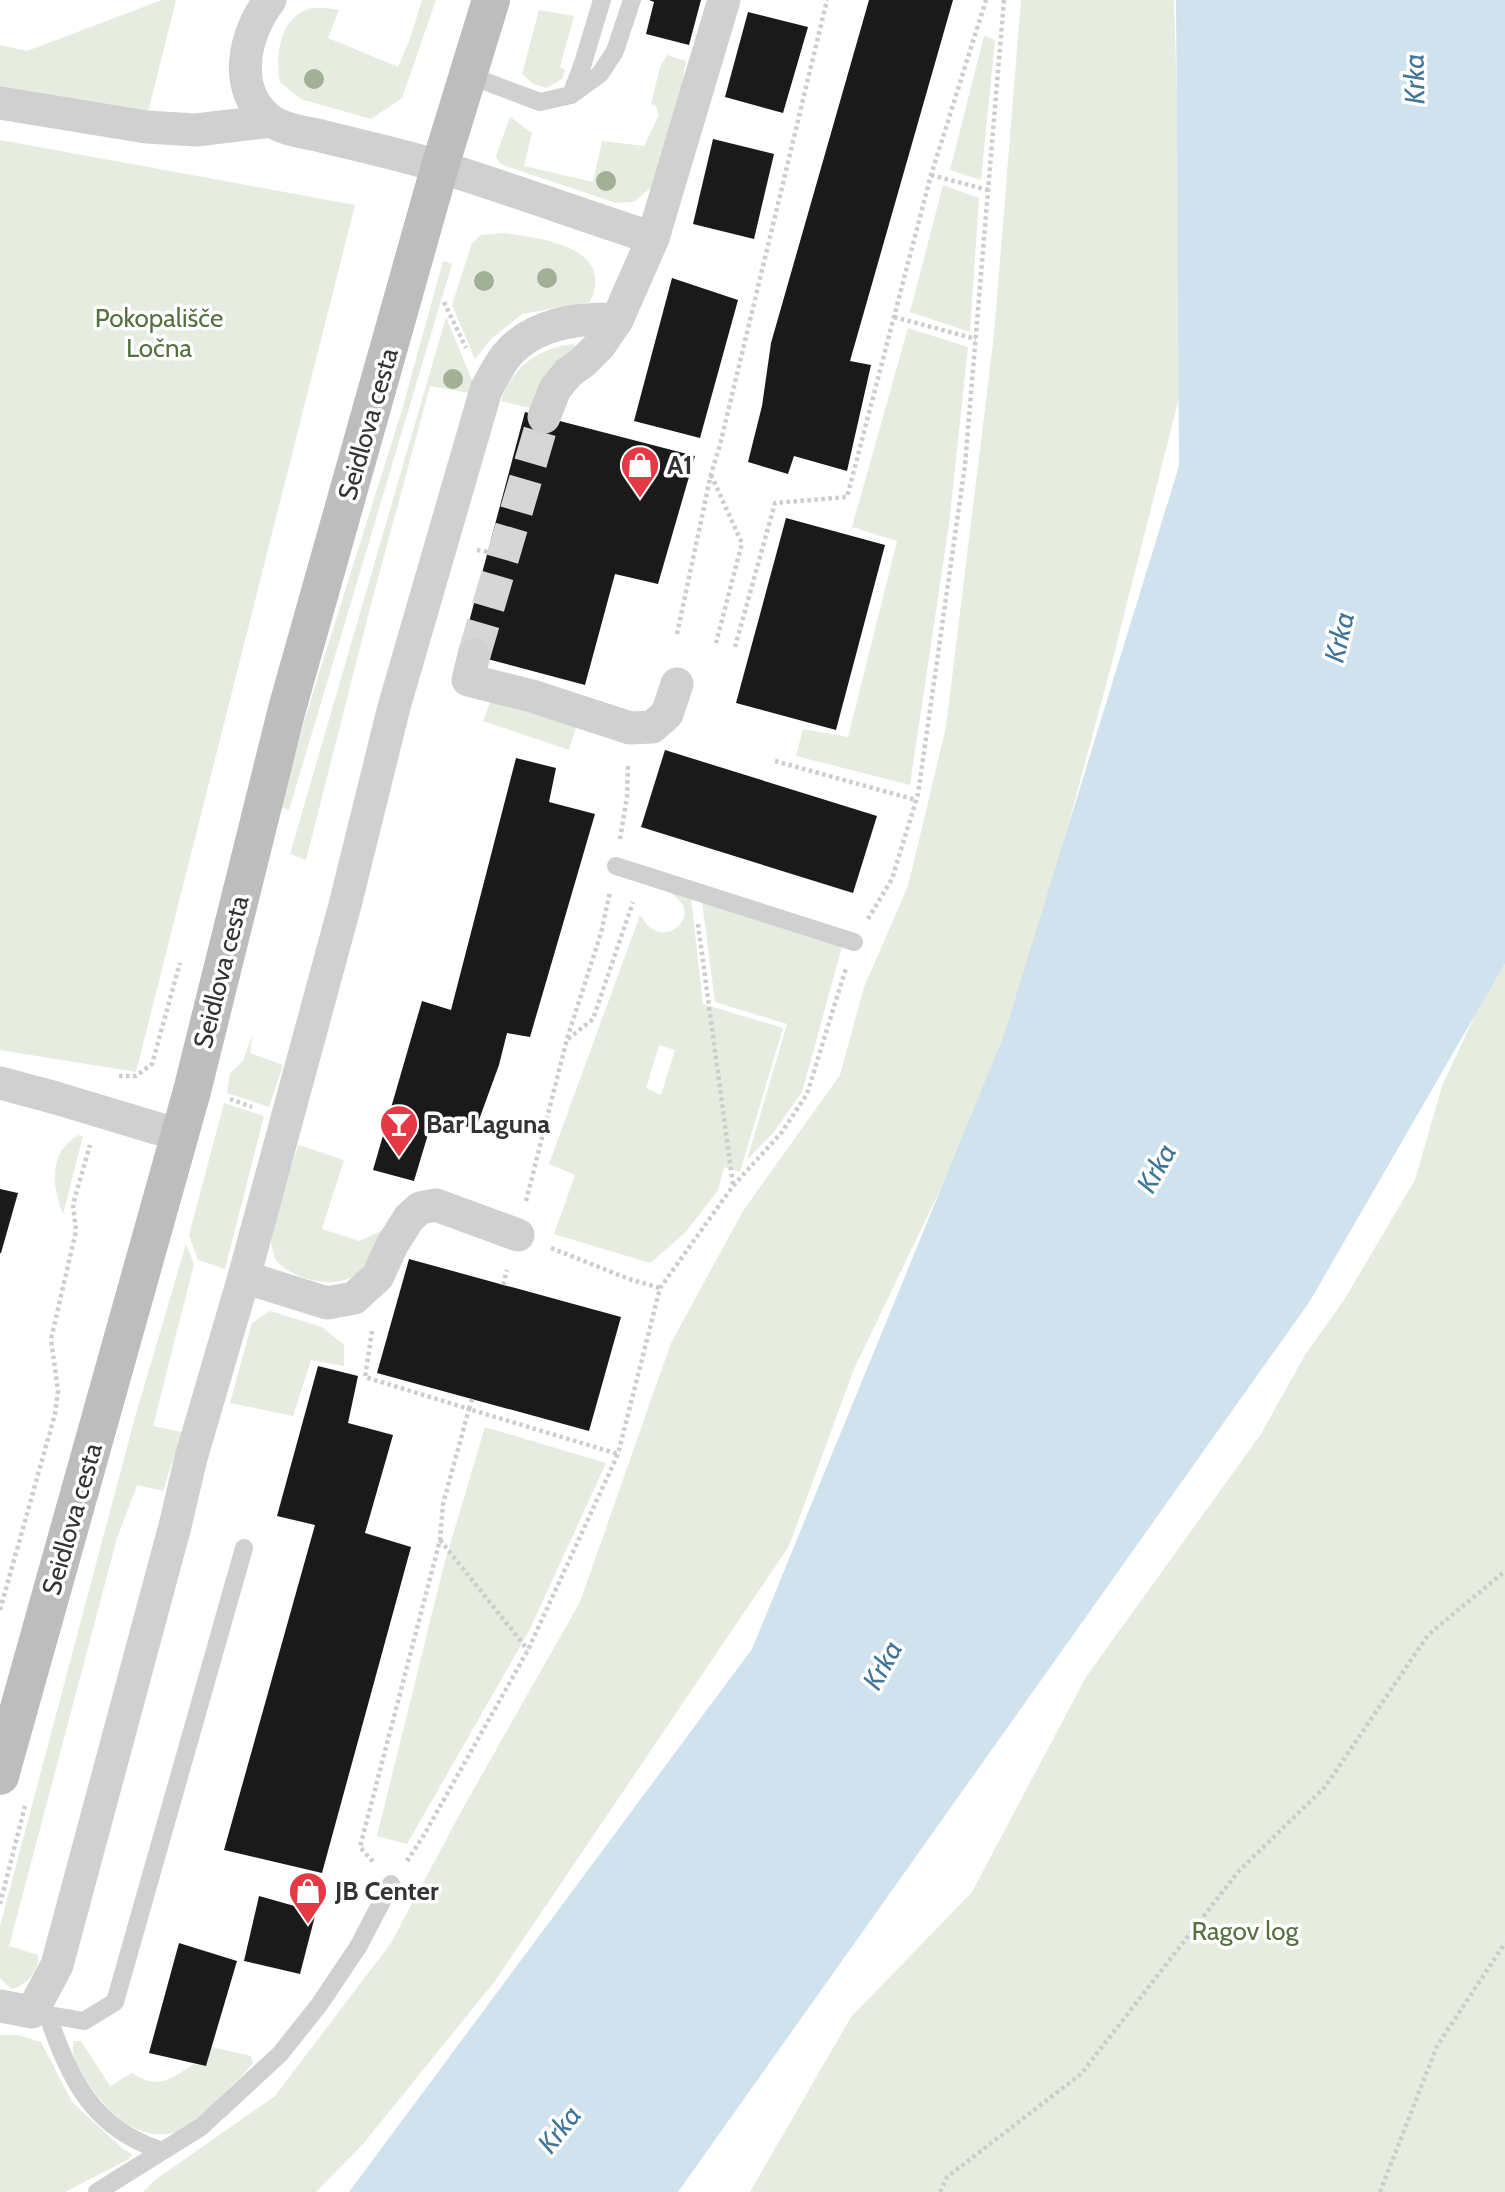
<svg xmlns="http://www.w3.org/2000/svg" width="1505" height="2192" font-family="Cabin,sans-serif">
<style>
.green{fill:#e6ecdf;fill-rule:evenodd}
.water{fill:#cfe2ee}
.building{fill:#1a1a1a}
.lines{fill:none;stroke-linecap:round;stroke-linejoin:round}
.street-tunnel{stroke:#d6d6d6;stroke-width:33;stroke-dasharray:33 17;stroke-linecap:butt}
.path{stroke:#cdcdcd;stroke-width:4.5;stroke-dasharray:3.5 3.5;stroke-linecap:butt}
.lane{stroke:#d0d0d0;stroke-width:18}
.street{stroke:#d0d0d0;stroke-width:33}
.secondary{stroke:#bdbdbd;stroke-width:38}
.tree{fill:#a2b095}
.labels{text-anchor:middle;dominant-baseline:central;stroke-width:7;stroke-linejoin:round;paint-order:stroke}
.park-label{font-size:26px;fill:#56703f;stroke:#fff}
.street-label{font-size:26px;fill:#333;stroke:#fff}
.poi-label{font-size:26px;font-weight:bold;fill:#333;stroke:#fff;text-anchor:start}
.water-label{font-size:28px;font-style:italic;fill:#3f7597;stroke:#fff}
</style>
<rect width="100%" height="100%" fill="#fff"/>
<g class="green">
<path d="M162 0H176L148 112 0 89V45L27 51Z"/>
<path d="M422 0H436L402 98 371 119 301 99 280 82C276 58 278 21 306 10 316 6 329 8 339 10L328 38 398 67 410 39Z"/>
<path d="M1021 0H1174L1185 374 1109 674 1018 1012 979 1109 854 1369 789 1546 495 1981 363 2144 316 2192H143L155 2180 275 2096 391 1943 463 1808 580 1602 671 1343 743 1211 840 1075 864 987 908 886 946 727 994 335Z"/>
<path d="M539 10 574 16 560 67 565 70 562 79 546 88 533 84 522 74Z"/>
<path d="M984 36 995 40 981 180 950 170Z"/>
<path d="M667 55 686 61 683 78 690 83 660 180 634 202 616 203 500 164 496 156 510 117 532 133 524 166 593 182 602 141 644 146 659 115 656 106 651 104 660 67Z"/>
<path d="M0 140 355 205 136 1072 0 1050Z"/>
<path d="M943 185 979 198 970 332 910 312Z"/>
<path d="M503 233C540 238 616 246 590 302L522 314 491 339 475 359 452 305 472 243 481 235Z"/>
<path d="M443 261 452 264 289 810 281 807 306 715 402 410Z"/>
<path d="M446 317 472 380 469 393 430 386 370 608 306 860 290 854Z"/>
<path d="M908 328 968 347 949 524 910 785 796 756 803 729 848 737 897 541 852 527Z"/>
<path d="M573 344 576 347 530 408 501 401C511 368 538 348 573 344Z"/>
<path d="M492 697 577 724 569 750 483 721Z"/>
<path d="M669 892 691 897 703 1004 783 1028 740 1172 724 1167 718 1190 685 1233 650 1263 554 1234 575 1175 549 1164 640 915C644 921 649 928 656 931 670 937 688 924 684 908 682 901 675 896 669 892ZM659 1045 675 1050 661 1095 646 1088Z"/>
<path d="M702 901 843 943 802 1092 774 1132 747 1160 787 1024 715 1002Z"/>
<path d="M1505 950V2192H750L851 2017 972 1892 1086 1677 1261 1434 1305 1355 1344 1300 1415 1180 1442 1086Z"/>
<path d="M252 1036 250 1053 283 1065 269 1107 227 1093 230 1073 243 1061Z"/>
<path d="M224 1103 264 1116 225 1269 198 1260 189 1235Z"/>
<path d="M79 1135 83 1136 63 1214C52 1187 48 1151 79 1135Z"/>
<path d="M298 1145 344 1160 322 1229 359 1241 383 1230C376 1247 369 1264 355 1275 335 1290 290 1279 276 1260 274 1256 272 1248 271 1244 269 1232 293 1162 298 1145Z"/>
<path d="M186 1244 194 1264 153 1426 182 1432 163 1491 137 1485 117 1538 9 1946 38 1955C40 1970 26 1986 11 1989L0 1978V1926L134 1421Z"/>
<path d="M270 1311 322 1327 344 1345V1366L311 1360 293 1416 230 1403 252 1323Z"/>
<path d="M485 1427 606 1463 529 1631 407 1844 377 1836 444 1565Z"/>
<path d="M0 2035H18L41 2042 72 2102 123 2149 132 2154 129 2159 65 2192H0Z"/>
<path d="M74 2041H81L110 2086 132 2073C158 2091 172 2078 194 2064L206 2066 212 2047 251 2056 253 2063C243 2076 231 2087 219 2098 212 2106 204 2114 196 2121 152 2155 110 2118 86 2080 79 2068 69 2056 74 2041Z"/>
</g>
<path class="water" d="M1176 0H1505V963L1310 1301 678 2192H349L752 1649 1004 1035 1179 466Z"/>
<g class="building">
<path d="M649 0H701L689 45 646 34 654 2Z"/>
<path d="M869 0H953L850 361 871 365 847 471 794 456 788 474 748 462 762 406 771 343Z"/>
<path d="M748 12 808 27 783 113 725 97Z"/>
<path d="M713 139 774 154 754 239 693 224Z"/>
<path d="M672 278 738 300 700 438 634 421Z"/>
<path d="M525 412 695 456 658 584 615 574 585 685 461 652Z"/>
<path d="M786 518 885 545 836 730 736 703Z"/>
<path d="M665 750 877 816 853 893 641 827Z"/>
<path d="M516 758 556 768 549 802 595 814 530 1037 507 1033 499 1065 476 1128 432 1121 414 1181 373 1170 422 1001 451 1010Z"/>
<path d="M0 1189 18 1193 1 1253H0Z"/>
<path d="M409 1259 621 1317 589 1431 377 1373Z"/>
<path d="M318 1366 358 1376 348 1423 393 1435 365 1533 411 1547 322 1873 224 1850 315 1525 277 1516Z"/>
<path d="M259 1896 316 1912 300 1974 244 1961Z"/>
<path d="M179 1943 237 1961 206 2066 149 2053Z"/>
</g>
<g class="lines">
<path class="street-tunnel" d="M474 655 544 417"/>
<g class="path">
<path d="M931 175 988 190"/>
<path d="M444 302 466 348"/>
<path d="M894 317 976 339"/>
<path d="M711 475 742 543 716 643"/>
<path d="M477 550 488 552"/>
<path d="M677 634 711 474 720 445 827 0"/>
<path d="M735 647 775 503 847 497 931 175 986 0"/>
<path d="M775 761 916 800"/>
<path d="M620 839 627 797 628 764"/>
<path d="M868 919 892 879 918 794 965 465 1004 0"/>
<path d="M698 924 733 1185"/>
<path d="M568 1039 593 1019 633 902"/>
<path d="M119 1076H136L152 1064 180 963"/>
<path d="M230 1099 252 1107"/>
<path d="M526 1201 567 1039 601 933 610 892"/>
<path d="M551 1248 629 1279 660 1288"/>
<path d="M503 1285 507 1270"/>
<path d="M372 1331 365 1377 469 1409 443 1504 440 1540 360 1847 374 1863"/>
<path d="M472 1399 469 1409 618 1454"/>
<path d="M440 1540 528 1650"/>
<path d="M0 1610 55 1414 58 1391 51 1339 76 1231 73 1204 90 1145"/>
<path d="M407 1861 424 1835 528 1650 618 1454 660 1288 733 1186 782 1132 807 1094 846 968"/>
<path d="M0 1904 25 1806"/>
<path d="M940 2192 947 2177 1081 2074 1238 1872 1325 1787 1428 1635 1505 1571"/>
<path d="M1380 2192 1437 2046 1505 1943"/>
</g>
<g class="lane">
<path d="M468 75 540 102 571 95 600 74 615 51 632 0"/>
<path d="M571 95 583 63 602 0"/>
<path d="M616 866 854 942"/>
<path d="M32 2012 84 2021 115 2002 244 1548"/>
<path d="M48 2016C70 2080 93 2128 160 2150"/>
<path d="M97 2192 201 2127 280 2054 319 2005 358 1947 391 1884"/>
</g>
<g class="street">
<path d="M0 103 146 127 196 130 271 121"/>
<path d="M653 238 724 0"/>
<path d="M544 417 555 389 568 373 583 362 600 345 617 320"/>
<path d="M474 655 468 680 532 696 630 728 652 727 667 714 677 684"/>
<path d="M0 1083 56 1098 179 1135"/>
<path d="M244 1277 327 1303 354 1298 378 1276 392 1245 409 1218 420 1208 436 1205 518 1235"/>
<path d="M0 2006 32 2012 57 1965 175 1526 191 1458 244 1277 345 905 394 707 486 390C492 379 498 366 506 356 532 324 579 317 617 320L653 238C582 215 511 189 440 167 401 154 360 146 321 136 305 132 283 130 270 120 231 91 244 33 270 0"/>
</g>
<path class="secondary" d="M0 1776 192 1091 287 709 440 166 491 0"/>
</g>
<g class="tree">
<circle cx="314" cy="79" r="10"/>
<circle cx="606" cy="181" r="10"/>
<circle cx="547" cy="278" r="10"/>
<circle cx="484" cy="281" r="10"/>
<circle cx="453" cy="379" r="10"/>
</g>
<defs>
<g id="shop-pin" transform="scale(2.0125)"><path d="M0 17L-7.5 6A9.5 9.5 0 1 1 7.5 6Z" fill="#e63946" stroke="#fff"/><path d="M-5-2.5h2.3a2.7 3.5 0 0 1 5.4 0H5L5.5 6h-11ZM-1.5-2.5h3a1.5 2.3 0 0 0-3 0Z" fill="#fff"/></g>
<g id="bar-pin" transform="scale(2.0125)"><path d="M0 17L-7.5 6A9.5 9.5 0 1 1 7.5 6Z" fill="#e63946" stroke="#fff"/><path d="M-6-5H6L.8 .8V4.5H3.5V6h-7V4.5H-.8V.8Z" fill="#fff"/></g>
</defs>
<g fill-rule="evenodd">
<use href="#shop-pin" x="640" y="465"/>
<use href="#bar-pin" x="399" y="1124"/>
<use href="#shop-pin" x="308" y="1891"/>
</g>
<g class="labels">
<g class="park-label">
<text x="159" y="318">Pokopališče<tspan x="159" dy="30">Ločna</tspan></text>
<text x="1245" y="1931">Ragov log</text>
</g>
<g class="street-label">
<text transform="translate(368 424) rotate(-74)">Seidlova cesta</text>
<text transform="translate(221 972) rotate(-76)">Seidlova cesta</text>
<text transform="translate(72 1519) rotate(-74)">Seidlova cesta</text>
</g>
<g class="poi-label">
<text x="667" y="465">A1</text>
<text x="426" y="1124">Bar Laguna</text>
<text x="335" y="1891">JB Center</text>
</g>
<g class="water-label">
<text transform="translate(1414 79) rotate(-91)">Krka</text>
<text transform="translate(1339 637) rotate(-77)">Krka</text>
<text transform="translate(1156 1168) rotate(-61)">Krka</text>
<text transform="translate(882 1665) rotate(-61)">Krka</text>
<text transform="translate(559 2129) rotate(-52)">Krka</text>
</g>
</g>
</svg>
